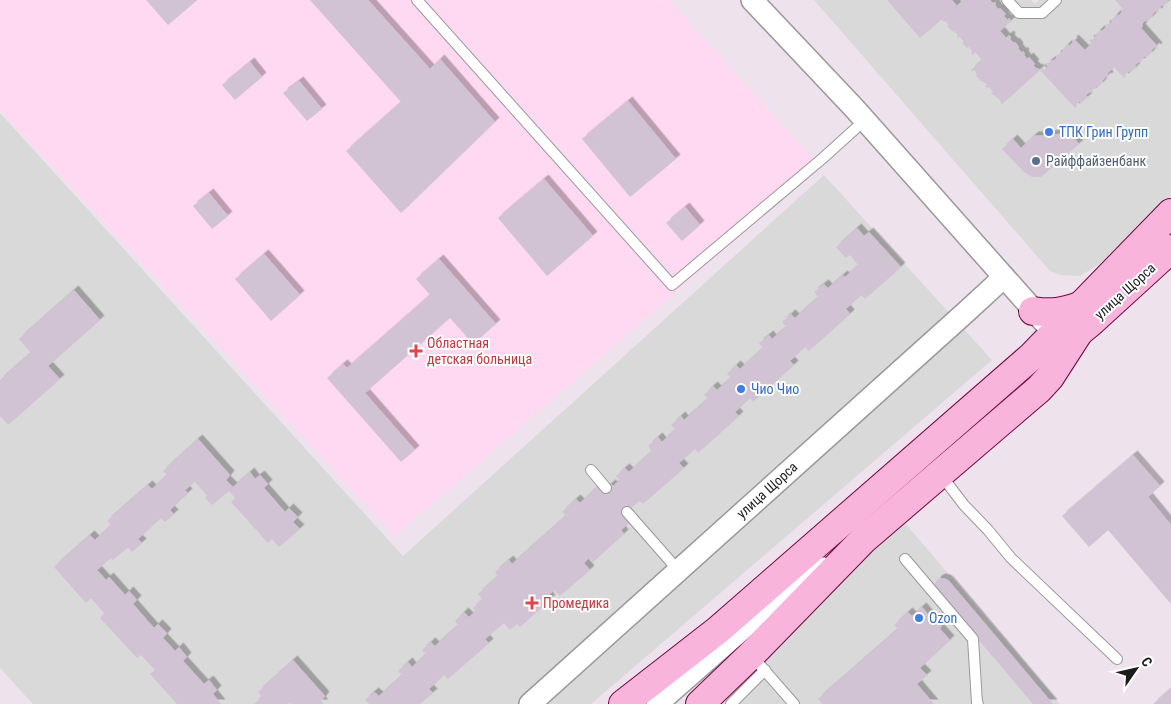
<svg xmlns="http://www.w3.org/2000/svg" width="1171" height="704" font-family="'Roboto Condensed',sans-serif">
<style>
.residential{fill:#dad9da}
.education{fill:#ffd9f1}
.building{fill:#d1c2d4;filter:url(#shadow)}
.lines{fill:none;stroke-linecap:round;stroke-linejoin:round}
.lane-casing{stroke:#999;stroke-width:12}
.street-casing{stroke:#999;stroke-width:24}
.secondary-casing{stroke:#72053d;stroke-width:30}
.lane{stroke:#fff;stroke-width:10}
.street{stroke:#fff;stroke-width:21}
.secondary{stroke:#f9b4dc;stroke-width:28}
.shop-dot{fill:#3f7fe0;stroke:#fff;stroke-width:2}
.service-dot{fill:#5c6f8a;stroke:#fff;stroke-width:2}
.health-dot{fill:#e0444e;stroke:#fff;stroke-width:2}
.labels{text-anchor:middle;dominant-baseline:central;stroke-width:4;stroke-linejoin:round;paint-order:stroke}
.shop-label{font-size:14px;fill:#366cbe;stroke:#fff;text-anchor:start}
.service-label{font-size:14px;fill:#4e5e75;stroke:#fff;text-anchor:start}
.street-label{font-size:14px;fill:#1c1c1c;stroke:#fff}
.health-label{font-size:14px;fill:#be3a42;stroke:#fff;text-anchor:start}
</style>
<defs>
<filter id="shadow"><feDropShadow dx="4.5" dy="-4.5" stdDeviation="0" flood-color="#0004"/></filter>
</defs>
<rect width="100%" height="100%" fill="#eee2ed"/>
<g class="residential">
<path d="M814 0H1031L1035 4 1039 0H1171V196L1101 263 1080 276 1061 275 1050 271Z"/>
<path d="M0 113 403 556 824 175 992 360 591 704H33L0 668Z"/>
<path d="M904 522 1060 704H709Z"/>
</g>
<path class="education" d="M0 0H669L820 167 395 536 0 110Z"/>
<g class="building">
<path d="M146 0H194L195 2 168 25Z"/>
<path d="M310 0H368L430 69 440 59 495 122 401 213 346 151 401 102Z"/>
<path d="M887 0H952L957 6 920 38Z"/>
<path d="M964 0H990L993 3 995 2 996 4 995 5 998 9 1000 8 1006 14 1004 16 1008 20 1009 18 1011 21 1000 31 1006 38 1009 35 1011 37 1010 39 1014 43 1015 42 1019 47 1018 48 1022 53 1023 51 1025 54 1024 55 1027 59 1029 57 1035 64 1033 65 1037 69 1038 68 1040 70 1002 104 1000 102 1001 101 991 93 993 92 989 87 987 88 985 86 987 85 983 81 982 82 976 76 977 74 974 70 972 72 971 70 982 60 975 52 973 55 971 53 972 51 969 47 967 48 962 43 964 42 960 37 958 38 957 36 958 35 954 31 953 32 947 26 949 25 945 21 944 22 942 20Z"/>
<path d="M1115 0H1167L1169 2 1163 6 1162 5 1158 9 1159 11 1157 13 1156 11 1152 15 1153 16 1147 22 1146 20 1142 24 1143 26 1141 28 1158 47 1156 49 1155 47 1151 51 1152 52 1147 57 1145 56 1141 60 1142 61 1140 63 1139 62 1135 65 1136 67 1130 73 1129 71 1125 75 1126 76 1124 78 1114 67 1107 74 1109 76 1107 78 1106 77 1102 81 1103 82 1098 87 1097 86 1092 90 1093 91 1091 93 1090 92 1086 95 1088 97 1081 103 1080 101 1076 105 1077 106 1075 108 1040 70 1042 68 1044 70 1048 66 1046 65 1052 60 1053 61 1057 57 1056 56 1058 54 1059 55 1063 51 1062 50 1068 44 1069 46 1073 42 1072 41 1074 39 1085 50 1092 43 1089 40 1091 39 1092 40 1096 36 1095 35 1100 30 1102 31 1106 27 1105 26 1107 24 1108 25 1112 22 1111 20 1117 14 1118 16 1122 12 1121 11 1123 9Z"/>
<path d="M250 62 262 77 235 100 222 85Z"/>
<path d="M299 81 322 109 307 121 283 93Z"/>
<path d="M628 101 676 159 630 197 582 139Z"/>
<path d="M1070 133 1079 144 1041 177H1032L1024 172 1002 149 1013 139 1021 148 1034 136Z"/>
<path d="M544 179 593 236 547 276 498 218Z"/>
<path d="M209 193 228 216 212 229 193 206Z"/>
<path d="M685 207 700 225 682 241 666 223Z"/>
<path d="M857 228 864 236 869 232 901 267 865 299 861 295 846 309 850 314 809 351 805 347 790 361 794 365 753 402 750 398 735 412 739 416 698 453 695 449 679 463 684 468 643 504 639 501 623 515 629 523 621 530 624 534 593 562 589 558 584 563 590 570 560 596 554 590 548 596 551 599 520 627 517 624 510 630 504 623 485 639 489 643 448 679 444 675 429 689 433 693 420 704H369L365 700 374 692 379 696 402 675 398 671 408 662 412 667 426 654 422 650 431 642 435 646 458 625 455 621 464 612 469 617 476 611 473 608 482 599 478 594 498 576 495 572 509 560 512 564 566 516 562 512 576 499 580 503 597 487 602 492 611 484 613 486 620 480 616 476 625 468 629 472 652 451 648 446 658 437 662 442 675 429 671 425 681 416 684 420 708 399 704 395 713 386 717 390 731 378 727 374 736 365 740 369 763 348 759 343 769 335 772 339 786 327 782 322 791 314 795 318 818 297 814 292 824 284 828 288 843 275 845 277 858 265 850 255 846 258 836 247Z"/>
<path d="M264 254 300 295 271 321 235 279Z"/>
<path d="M439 259 496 324 473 344 450 318 365 393 415 450 401 462 327 378 343 364 347 368 430 295 416 279Z"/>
<path d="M74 290 100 320 48 366 60 379 8 425 0 416V380L31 353 19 339Z"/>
<path d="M198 439 230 475 226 480 233 487 250 472 255 479 260 475 268 484 264 488 285 512 289 508 298 517 293 522 300 529 279 547 272 539 268 543 231 502 235 498 229 491 212 505 205 498 207 496 195 482 185 490 188 493 170 510 174 514 165 522 161 518 138 539 142 543 132 552 128 547 113 560 111 558 97 570 106 580 109 577 125 595 129 591 137 600 133 604 154 628 158 624 167 633 163 638 175 651 179 647 187 657 183 661 194 673 204 684 209 680 217 690 213 694 221 704H177L150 674 155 670 141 655 137 658 100 618 104 613 91 598 86 603 54 567 90 535 95 540 111 525 107 521 148 485 152 489 167 475 163 471Z"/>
<path d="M1133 455 1160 486 1148 497 1171 525V604L1108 530 1089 547 1062 516Z"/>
<path d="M941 578 946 579 949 581 1053 704H1033L937 591 935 588V584L937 580Z"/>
<path d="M922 607 932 619 934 618H939L942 625 940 629 950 640 920 668 927 675 917 684 934 704H822L818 699 898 629 894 625 908 612 912 616Z"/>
<path d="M293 660 325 696 321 701 324 704H291L290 703 288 704H254L262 697 258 692Z"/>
<path d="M1171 688V704H1153Z"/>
</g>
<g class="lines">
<g class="lane-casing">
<g id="lane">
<path d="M417 0 672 285 823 158 865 120"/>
<path d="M1007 0 1019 13H1042L1056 0"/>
<path d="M591 470 606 488"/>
<path d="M941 475 964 505 988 530 1011 558 1117 659"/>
<path d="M627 512 678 570"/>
<path d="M905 559 973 639 977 703 978 704"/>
<path d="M752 656 794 704"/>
<path d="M731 704 765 670"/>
</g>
</g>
<g class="street-casing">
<g id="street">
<path d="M752 0 855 109 1044 322"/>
<path d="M530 704 966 312 1004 277"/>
<path d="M657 704 756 617 823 568"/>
</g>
</g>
<g class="secondary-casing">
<g id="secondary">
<path d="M1033 311C1053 314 1062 312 1080 306"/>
<path d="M1068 337 1079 332 1090 323 1171 249"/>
<path d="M623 704 718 630 1032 356 1171 213"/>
<path d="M700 704 751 655 864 539 1039 389 1050 377 1079 332"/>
</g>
</g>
<use href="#lane" class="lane"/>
<use href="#street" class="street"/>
<use href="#secondary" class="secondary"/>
</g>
<g class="shop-dot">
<circle cx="1049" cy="132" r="5"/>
<circle cx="741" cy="389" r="5"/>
<circle cx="919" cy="618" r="5"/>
</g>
<circle class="service-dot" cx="1036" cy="161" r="5"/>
<g class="health-dot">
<path d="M413.5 343.5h5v5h5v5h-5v5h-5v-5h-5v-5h5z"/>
<path d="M529.5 595.5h5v5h5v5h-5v5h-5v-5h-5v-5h5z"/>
</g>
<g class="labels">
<g class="shop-label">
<text x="1059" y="132">ТПК Грин Групп</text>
<text x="751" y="389">Чио Чио</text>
<text x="929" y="618">Ozon</text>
</g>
<g class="service-label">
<text x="1046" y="161">Райффайзенбанк</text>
</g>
<g class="street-label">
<text transform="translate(1125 291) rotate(-42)">улица Щорса</text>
<text transform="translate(767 490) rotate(-42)">улица Щорса</text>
</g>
<g class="health-label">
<text x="427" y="343">Областная<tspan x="427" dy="16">детская больница</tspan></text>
<text x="543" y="603">Промедика</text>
</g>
</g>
<g transform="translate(1136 669) rotate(56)" stroke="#ffffff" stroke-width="4" paint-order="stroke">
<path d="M0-4L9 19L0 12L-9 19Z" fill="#1c1c1c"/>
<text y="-8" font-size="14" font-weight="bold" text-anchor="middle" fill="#1c1c1c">С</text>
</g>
</svg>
